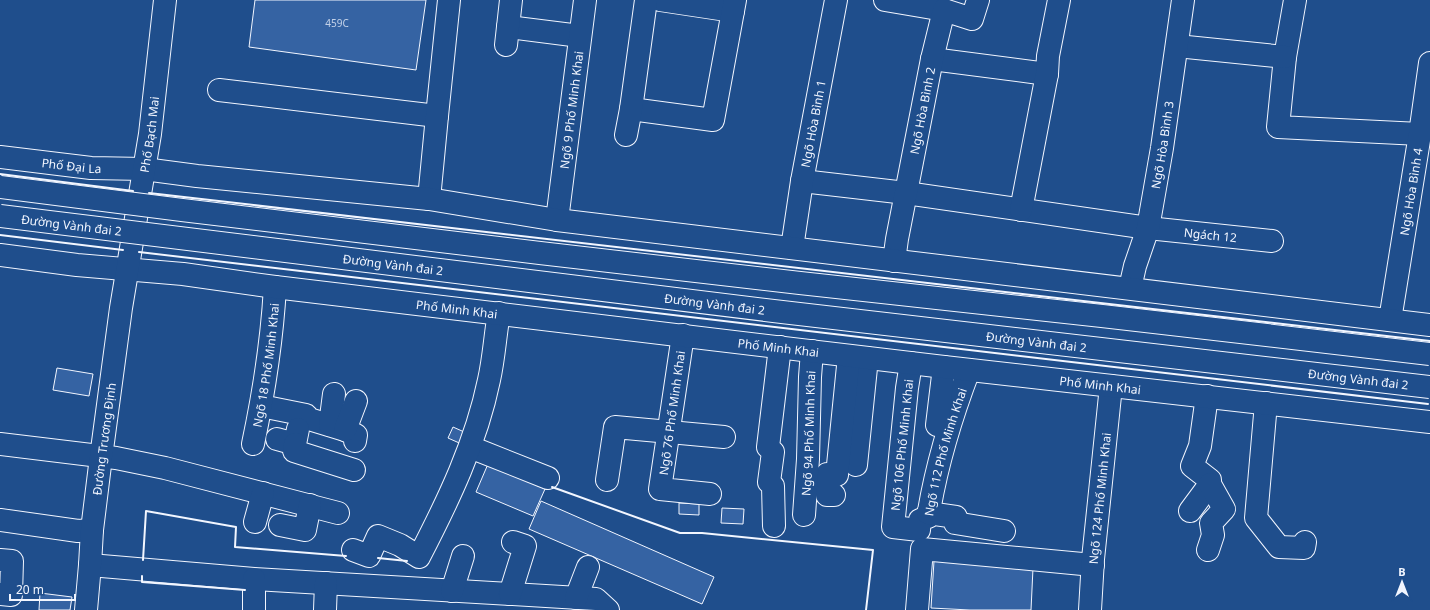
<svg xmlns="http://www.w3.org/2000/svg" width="1430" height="610" font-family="'Noto Sans',sans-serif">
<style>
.building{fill:#3563a3;stroke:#f2f6ff}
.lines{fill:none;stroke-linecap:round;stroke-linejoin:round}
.minor-casing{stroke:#f2f6ff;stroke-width:24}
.major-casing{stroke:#f2f6ff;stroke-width:24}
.minor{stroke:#1f4e8c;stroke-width:22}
.major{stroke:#1f4e8c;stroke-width:22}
.highway-bridge-casing{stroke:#f2f6ff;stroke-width:24;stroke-linecap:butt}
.highway-bridge{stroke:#1f4e8c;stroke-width:22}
.wall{stroke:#f2f6ff;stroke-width:2}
.labels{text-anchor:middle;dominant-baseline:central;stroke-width:3;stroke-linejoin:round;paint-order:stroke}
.number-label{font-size:10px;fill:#c3d1e8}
.street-label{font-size:12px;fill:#f2f6ff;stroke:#1f4e8c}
</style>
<rect width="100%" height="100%" fill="#1f4e8c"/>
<g class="building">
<path d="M255 0H426L416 70 249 47Z"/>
<path d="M57 368 93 374 89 396 53 390Z"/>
<path d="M453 427 471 435 466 446 448 438Z"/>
<path d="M488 464 545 489 533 516 476 492Z"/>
<path d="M541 501 714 577 702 604 529 529Z"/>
<path d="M679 503 699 504V515L679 514Z"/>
<path d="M722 508 744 509 743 524 721 523Z"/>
<path d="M934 561 1033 568 1031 610H970L931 608Z"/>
<path d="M40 593 72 597 70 610H39Z"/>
</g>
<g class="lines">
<g class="minor-casing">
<g id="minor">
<path d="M660 0 733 11"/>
<path d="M885 0 944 10"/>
<path d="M1295 0 1285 57 1278 127 1420 134"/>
<path d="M508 27 580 36"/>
<path d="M506 45 511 0"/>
<path d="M1177 46 1285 57"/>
<path d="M932 59 1047 74"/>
<path d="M219 90 437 116"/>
<path d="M631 109 713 120 735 0"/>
<path d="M626 135 631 109 646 0"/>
<path id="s1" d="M802 181 906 193 1148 228 1272 241"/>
<path d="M429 199 437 116 449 0"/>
<path d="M1021 210 1047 74 1048 56 1059 0"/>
<path id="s2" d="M557 220 585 0"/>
<path id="s3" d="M792 248 802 181 836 0"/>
<path id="s4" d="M894 261 897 239 932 59 944 10 972 19 978 0"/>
<path id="s5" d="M1130 288 1135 266 1148 228 1162 148 1183 0"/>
<path id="s6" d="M1390 320 1420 134 1430 63"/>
<path d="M683 335 660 489 710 494"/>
<path id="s7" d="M911 363 907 388 893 527 919 530 920 520 928 517C936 467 951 417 969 370"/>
<path d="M1266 403 1256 518 1279 547 1304 548 1305 542"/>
<path d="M261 406 306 415 309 419 345 430 356 435 355 441"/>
<path d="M330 425 334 394"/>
<path d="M937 425 944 367"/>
<path d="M345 430 356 401"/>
<path d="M277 439 295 444 298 429"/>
<path d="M0 444 116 458 165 468 338 513"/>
<path id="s8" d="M253 444C264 392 272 340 275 287"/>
<path d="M295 444 294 451 354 470"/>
<path d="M470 447 548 478"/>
<path d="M856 465 867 358"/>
<path d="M607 480 615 427 724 437"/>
<path d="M834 495H827V474L837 475 849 356"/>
<path d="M1190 511 1210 484V480L1192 466 1200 446 1207 396"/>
<path d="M928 513 956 517 955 523 1004 531"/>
<path id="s9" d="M804 515 808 459 810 377 812 351"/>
<path d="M0 520 78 531 92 530"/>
<path d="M255 522 263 493"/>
<path d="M280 525 305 530 310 505"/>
<path d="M774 526 773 486 769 482 773 452 768 447 780 347"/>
<path d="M353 550 369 556 378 536 400 545 419 557C448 501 476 443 489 380 494 358 495 336 499 313"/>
<path d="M1208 550 1213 535 1211 523 1224 509 1210 484"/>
<path d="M0 560 12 561 11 595 0 594"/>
<path d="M90 565 254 579 596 599 608 610"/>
<path d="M452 591 463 556"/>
<path d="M510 594 525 546 513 542"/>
<path d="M576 598 588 567"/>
<path d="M254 610V579"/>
<path d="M325 610 326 583"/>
<path d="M917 610 922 549 1093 565"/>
<path id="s10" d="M1090 610 1093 559 1111 386"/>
</g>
</g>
<g class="major-casing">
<g id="major">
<path id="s11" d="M0 157 91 168 144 169 197 176 429 199 557 220 1430 325"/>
<path id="s12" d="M0 255 77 265 183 274 275 287 944 367 1430 422"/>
<path id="s13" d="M86 610 90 565 92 530 101 457 121 308 150 134 165 0"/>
</g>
</g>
<use href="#minor" class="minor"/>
<use href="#major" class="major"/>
<g class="highway-bridge-casing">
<g id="highway-bridge">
<path d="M0 187 182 210 540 253 800 283 1102 316 1430 354"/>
<path id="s14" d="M0 216 782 312 1430 387"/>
</g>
</g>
<use href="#highway-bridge" class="highway-bridge"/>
<g class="wall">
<path d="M0 174 133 191"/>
<path d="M149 193 1430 341"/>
<path d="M0 235 123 250"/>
<path d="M139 252 1428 404"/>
<path d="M552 487 680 533H702L873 550 866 610"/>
<path d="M378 558 407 561"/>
<path d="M143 560 146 511 236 527 235 547 346 556"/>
<path d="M142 576V582L245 590"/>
</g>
</g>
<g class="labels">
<g class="number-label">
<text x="337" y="23">459C</text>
</g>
<g class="street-label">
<text stroke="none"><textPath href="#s2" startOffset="111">Ngõ 9 Phố Minh Khai</textPath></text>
<text stroke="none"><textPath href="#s4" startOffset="153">Ngõ Hòa Bình 2</textPath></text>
<text stroke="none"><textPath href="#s3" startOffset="126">Ngõ Hòa Bình 1</textPath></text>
<text stroke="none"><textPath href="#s13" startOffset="480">Phố Bạch Mai</textPath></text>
<text stroke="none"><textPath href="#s5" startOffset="147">Ngõ Hòa Bình 3</textPath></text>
<text stroke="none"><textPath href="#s11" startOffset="72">Phố Đại La</textPath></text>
<text stroke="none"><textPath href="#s6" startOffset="130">Ngõ Hòa Bình 4</textPath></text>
<text stroke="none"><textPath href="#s14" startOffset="72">Đường Vành đai 2</textPath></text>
<text stroke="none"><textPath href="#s1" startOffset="412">Ngách 12</textPath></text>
<text stroke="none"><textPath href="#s14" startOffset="396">Đường Vành đai 2</textPath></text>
<text stroke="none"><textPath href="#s14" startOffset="720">Đường Vành đai 2</textPath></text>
<text stroke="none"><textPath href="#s12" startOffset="460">Phố Minh Khai</textPath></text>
<text stroke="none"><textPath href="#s14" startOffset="1044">Đường Vành đai 2</textPath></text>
<text stroke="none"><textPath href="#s12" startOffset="784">Phố Minh Khai</textPath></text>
<text stroke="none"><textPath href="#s8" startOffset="80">Ngõ 18 Phố Minh Khai</textPath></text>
<text stroke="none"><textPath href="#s14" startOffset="1368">Đường Vành đai 2</textPath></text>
<text stroke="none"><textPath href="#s12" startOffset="1108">Phố Minh Khai</textPath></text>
<text transform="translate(672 413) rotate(-82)">Ngõ 76 Phố Minh Khai</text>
<text stroke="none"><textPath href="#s9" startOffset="82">Ngõ 94 Phố Minh Khai</textPath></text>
<text stroke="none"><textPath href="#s13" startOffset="172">Đường Trương Định</textPath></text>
<text transform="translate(902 445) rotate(-84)">Ngõ 106 Phố Minh Khai</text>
<text stroke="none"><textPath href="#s7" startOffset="277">Ngõ 112 Phố Minh Khai</textPath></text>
<text stroke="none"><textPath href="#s10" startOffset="112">Ngõ 124 Phố Minh Khai</textPath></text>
</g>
</g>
<g transform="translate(1402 582)" stroke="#1f4e8c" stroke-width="3" paint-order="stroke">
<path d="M0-3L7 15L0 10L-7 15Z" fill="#f2f6ff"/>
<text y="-6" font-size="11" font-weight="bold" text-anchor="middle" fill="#f2f6ff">B</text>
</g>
<path d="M10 594v6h65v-6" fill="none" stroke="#f2f6ff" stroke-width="2"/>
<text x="16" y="594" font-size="12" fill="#f2f6ff" stroke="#1f4e8c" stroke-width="3" paint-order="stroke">20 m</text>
</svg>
